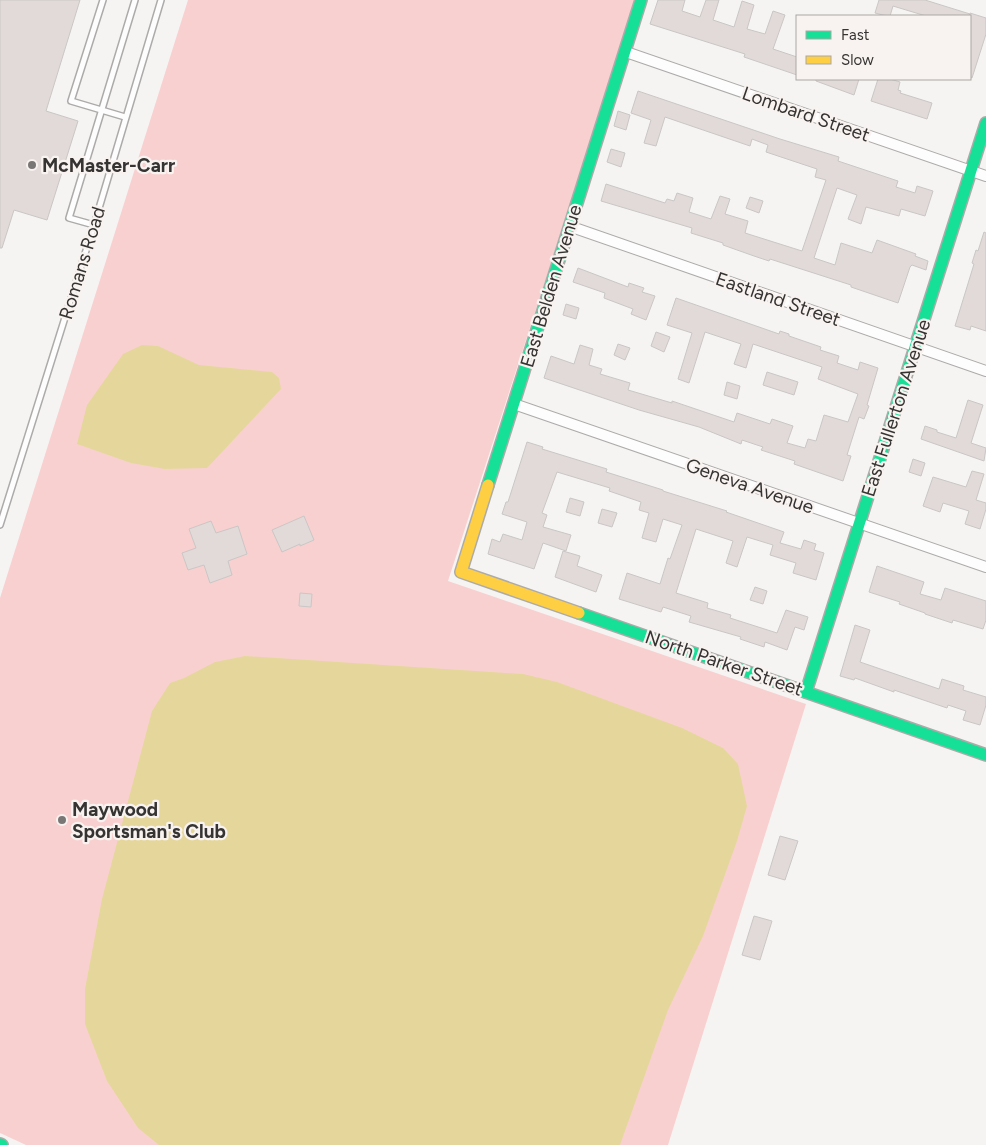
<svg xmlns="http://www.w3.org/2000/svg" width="986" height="1145" font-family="Figtree,sans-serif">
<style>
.green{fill:#f9d0d0}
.water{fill:#e5d79b}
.building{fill:#e2dad8;stroke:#c9c7c6}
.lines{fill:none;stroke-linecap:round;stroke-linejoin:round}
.lane-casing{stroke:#adabaa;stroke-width:8}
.street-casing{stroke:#adabaa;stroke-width:12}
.fast-casing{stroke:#adabaa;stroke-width:14}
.slow-casing{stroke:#adabaa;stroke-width:14}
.lane{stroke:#fefdfd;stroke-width:5}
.street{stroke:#fefdfd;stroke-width:10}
.fast{stroke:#16e098;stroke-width:11}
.slow{stroke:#ffcf43;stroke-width:11}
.poi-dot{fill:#797776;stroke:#f8f3f0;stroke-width:2}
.labels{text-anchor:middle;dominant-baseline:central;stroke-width:4.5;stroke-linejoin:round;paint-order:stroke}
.street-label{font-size:19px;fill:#363433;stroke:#f8f3f0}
.poi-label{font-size:19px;font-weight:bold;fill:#363433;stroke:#f8f3f0;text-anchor:start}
</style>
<rect width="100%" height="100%" fill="#f6f4f2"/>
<path class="green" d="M188 0H636L448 581 806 704 668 1145H26L0 1133V598Z"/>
<g class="water">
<path d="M142 345 158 346 199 365 272 372 279 378 281 389 207 468 165 469 131 463 77 444 87 405 123 354Z"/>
<path d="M245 656 523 674 557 682 682 728 723 748 738 764 747 806 737 841 703 936 668 1010 620 1145H159L138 1128 107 1081 85 1024V989L102 899 152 711 170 683 184 678 215 662Z"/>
</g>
<g class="building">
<path d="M0 0H80L46 111 78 121 47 220 14 210 2 248H0Z"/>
<path d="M658 0H685L682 11 700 17 706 0H719L713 20 734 27 742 1 754 5 747 29 765 34 773 11 785 15 773 49 797 57V75L744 57 745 54 650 24Z"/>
<path d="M879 0H925L970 14 969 16H926L893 6 890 16H887L875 13Z"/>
<path d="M970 13 986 18V34L972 78 970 77Z"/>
<path d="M816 79H859L854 95 816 81Z"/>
<path d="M878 79H890L900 82 898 90 901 91 900 93 932 103 927 119 871 101Z"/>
<path d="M638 91 780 139 839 157 838 161 898 181 896 187 915 193 917 186 933 191 925 216 901 209 899 216 866 207 861 224 848 219 857 195 837 188 814 258 835 265 841 243 872 253 877 240 916 254 915 256 928 261 926 270 912 265 910 267 898 303 851 287V285L770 259 769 261 754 256 723 245V243L691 233 692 228 601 201 606 184 665 203 667 199 674 201 677 193 693 198 689 212 711 219 720 196 730 199 725 214 748 221 745 233 802 251 826 180 815 177 817 169 766 152 768 145 752 139 750 146 665 117 656 146 644 143 651 120 631 113Z"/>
<path d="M618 111 630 115 626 130 614 126Z"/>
<path d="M611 149 625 153 621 167 607 162Z"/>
<path d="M750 197 763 201 759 213 746 208Z"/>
<path d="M984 232 986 233V331L971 326 970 330 955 326 974 264 972 263 976 250 978 251Z"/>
<path d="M578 268 628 287 629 283 644 288 642 292 655 296 646 320 631 314 633 309 604 298 605 293 573 282Z"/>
<path d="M676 298 779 334 780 331 789 334V336L821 347 820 350 839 356 837 363 858 370 860 362 878 368 867 405 869 406 864 419 859 417 847 455 851 456 843 481 794 464 795 461 761 450 763 447 742 440 741 444 699 427 639 410 544 378 551 356 574 364 580 345 593 349 589 365 602 369 600 374 630 383 628 390 672 403V401L734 422 737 413 770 424 772 419 793 426 787 443 805 448 808 439 816 441 824 415 848 422 858 394 818 379 822 367 753 344 746 368 734 364 741 344 705 332 689 383 678 379 692 333 667 325Z"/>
<path d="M566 304 579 308 576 319 563 315Z"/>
<path d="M656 332 670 337 664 352 651 346Z"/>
<path d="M618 344 630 348 625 360 614 355Z"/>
<path d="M767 372 798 382 794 395 763 385Z"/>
<path d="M727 382 740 386 737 399 724 395Z"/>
<path d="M968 400 983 405 971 443 986 448 984 461 921 439 925 426 937 430V432L956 438Z"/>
<path d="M527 442 543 447 542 449 607 469 606 472 663 490V491L727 511 726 512 784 532 780 543 801 549 804 540 816 544 814 550 824 553 816 580 793 573 796 563 770 555 773 545 747 537 737 567 726 563 733 541 696 529 676 593 708 603 707 608 731 615 730 618 777 633 786 610 808 617 804 630 795 627 787 650 765 642 764 647 740 639 741 637 689 622 691 616 663 607 661 612 619 599 627 573 660 584 668 558 670 559 682 525 663 519 656 542 642 538 649 513 639 510 641 502 609 491 610 488 557 472 542 513 547 515 543 527 571 535 566 551 543 543 534 569 488 554 492 539 500 542 503 534 522 540 527 522 502 514 506 502H508Z"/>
<path d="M913 459 925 463 921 476 909 472Z"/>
<path d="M972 471 984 474 976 500 986 503V509L980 529 965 524 969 511 943 503 940 512 923 506 933 477 966 487Z"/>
<path d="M570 498 584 502 580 516 566 512Z"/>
<path d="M602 509 617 513 612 527 598 523Z"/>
<path d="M304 516 314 540 300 546V544L282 552 272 530Z"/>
<path d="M211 521 216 533 238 526 247 554 228 561 232 575 210 583 204 565 188 570 182 553 196 548 189 529Z"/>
<path d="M563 551 580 556 577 566 602 575 596 592 555 577Z"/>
<path d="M877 566 924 582 920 594 941 600 945 588 986 601V620L983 629 953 620 952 623 925 614V613L899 604 900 602 869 592Z"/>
<path d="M755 587 767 591 763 604 750 600Z"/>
<path d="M300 593 312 594 311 607 299 606Z"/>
<path d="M855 625 870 630 860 662 939 689 942 679 964 686 963 690 986 697V705L980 725 963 720 966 711 948 705 947 708 894 690V692L855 678 854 680 840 676Z"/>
<path d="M780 836 798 841 785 880 768 875Z"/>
<path d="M754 916 772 921 760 960 742 955Z"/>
</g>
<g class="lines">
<g class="lane-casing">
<g id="lane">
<path d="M103 0 71 101 125 117"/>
<path d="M94 225 69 218 135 0"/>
<path d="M0 525 94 225 161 0"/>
</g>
</g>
<g class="street-casing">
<g id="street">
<path d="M626 52 986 176"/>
<path d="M569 226 986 371"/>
<path d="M514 404 986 567"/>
</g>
</g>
<g class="fast-casing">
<g id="fast">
<path d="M488 485 641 0"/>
<path d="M579 613 986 755"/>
<path d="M806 692 986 123"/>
<path d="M0 1144 2 1145"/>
</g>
</g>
<g class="slow-casing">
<path id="slow" d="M488 485 461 572 579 613"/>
</g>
<use href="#lane" class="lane"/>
<use href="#street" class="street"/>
<use href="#fast" class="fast"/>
<use href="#slow" class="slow"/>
</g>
<g class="poi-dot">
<circle cx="32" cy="165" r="5"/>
<circle cx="62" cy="820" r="5"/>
</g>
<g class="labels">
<g class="street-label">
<text transform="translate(806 114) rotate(19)">Lombard Street</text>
<text transform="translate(82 263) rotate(-73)">Romans Road</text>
<text transform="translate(551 286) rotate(-73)">East Belden Avenue</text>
<text transform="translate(778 299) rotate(19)">Eastland Street</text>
<text transform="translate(896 408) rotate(-72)">East Fullerton Avenue</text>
<text transform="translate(750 486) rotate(19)">Geneva Avenue</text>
<text transform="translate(724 663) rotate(19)">North Parker Street</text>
</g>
<g class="poi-label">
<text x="42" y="165">McMaster-Carr</text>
<text x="72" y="809">Maywood<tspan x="72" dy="22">Sportsman's Club</tspan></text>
</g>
</g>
<rect x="796" y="15" width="175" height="65" fill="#f8f3f0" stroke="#aaa7a4"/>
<rect x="806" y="31" width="25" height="8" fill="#16e098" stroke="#aaa7a4"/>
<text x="841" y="40" font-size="15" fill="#363433">Fast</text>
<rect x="806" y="56" width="25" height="8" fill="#ffcf43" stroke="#aaa7a4"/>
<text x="841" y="65" font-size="15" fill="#363433">Slow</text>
</svg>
